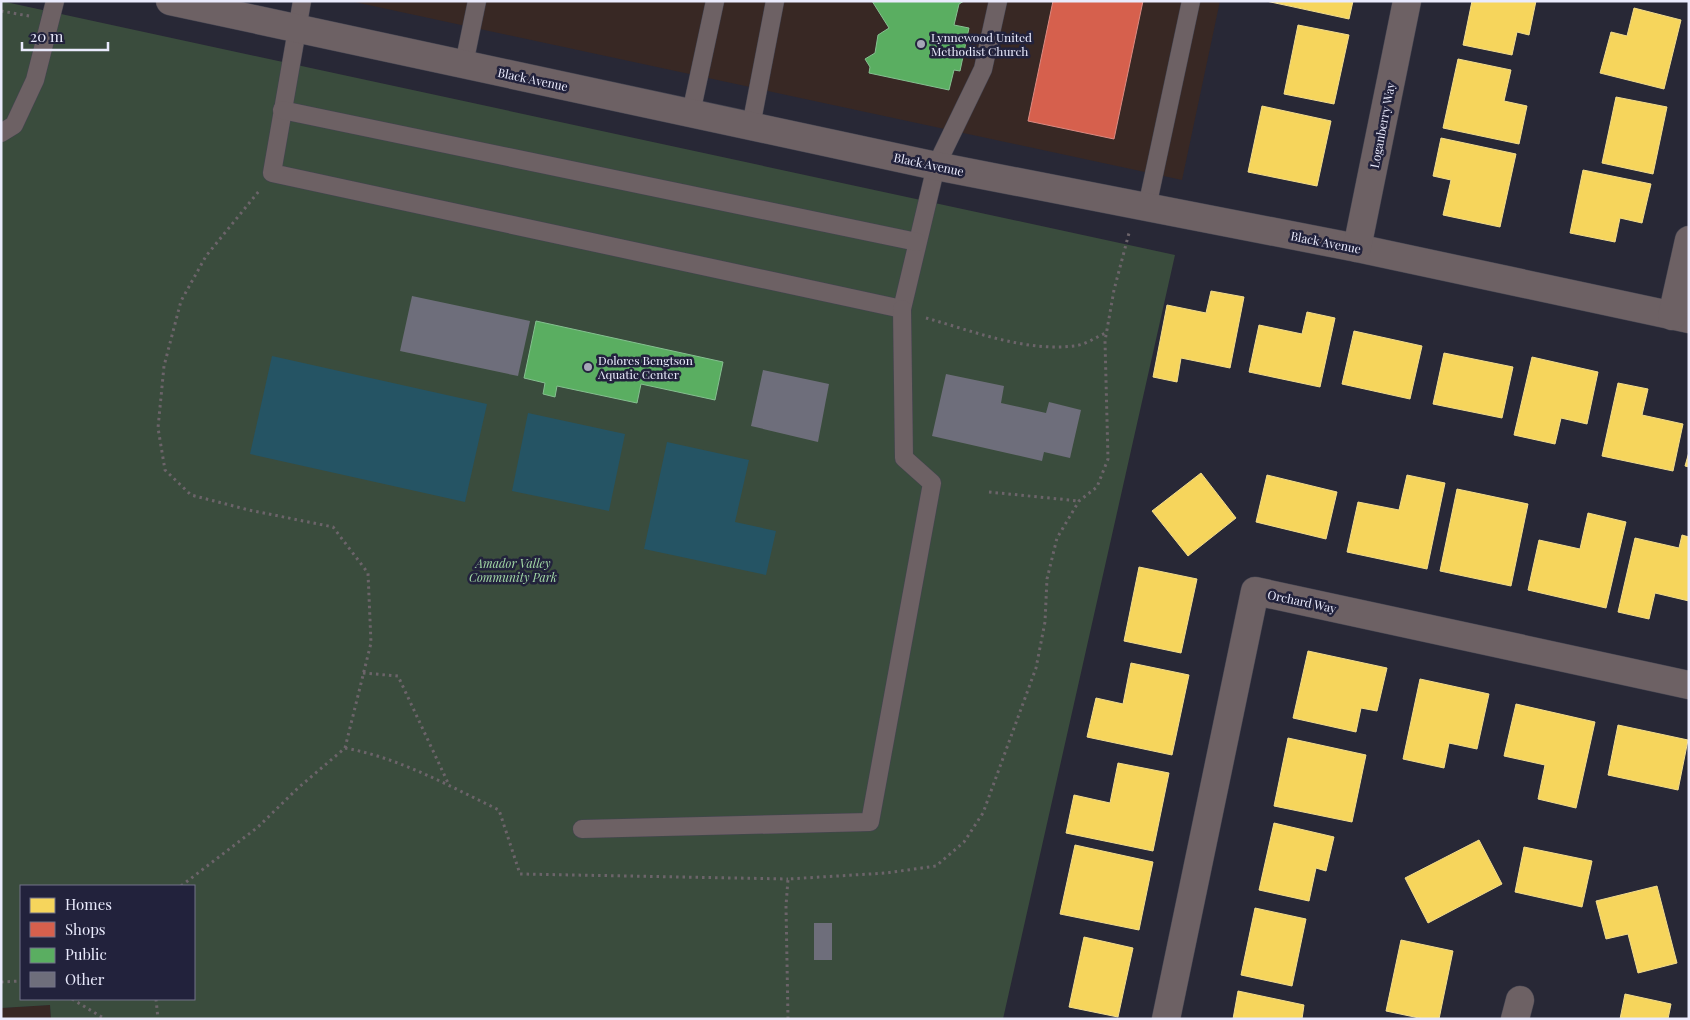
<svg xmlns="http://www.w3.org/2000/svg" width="1690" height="1020" font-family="'Playfair Display',serif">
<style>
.commercial{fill:#382824}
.green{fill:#3a4c3d;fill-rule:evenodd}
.water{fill:#255464}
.homes{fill:#f6d55c;stroke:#f2dc8c}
.shops{fill:#d6604d;stroke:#dc8a82}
.public{fill:#5aae61;stroke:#85c090}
.building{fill:#6e6e7b}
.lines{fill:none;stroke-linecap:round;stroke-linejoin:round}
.service-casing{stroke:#444451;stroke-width:19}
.minor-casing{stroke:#444451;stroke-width:29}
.path{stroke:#6c646a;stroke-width:3;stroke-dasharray:2.5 4;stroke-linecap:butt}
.service{stroke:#6d6164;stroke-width:18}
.minor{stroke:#6d6164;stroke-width:28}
.poi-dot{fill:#a6a7b7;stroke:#22223c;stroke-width:2}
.labels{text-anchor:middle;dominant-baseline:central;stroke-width:5;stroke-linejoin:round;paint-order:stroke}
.poi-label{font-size:12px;fill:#eaebfd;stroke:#22223c;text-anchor:start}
.street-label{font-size:12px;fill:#eaebfd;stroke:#22223c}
.park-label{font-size:12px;font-style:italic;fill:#a3d9a6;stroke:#22223c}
</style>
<rect width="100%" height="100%" fill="#282836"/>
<g class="commercial">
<path d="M350 1H1220L1182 180Z"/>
<path d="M50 1005 51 1019H1V1008Z"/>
</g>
<path class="green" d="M1 1 1175 255 1003 1019H51L50 1005 1 1008ZM21 886H194V999H21Z"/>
<g class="water">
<path d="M272 356 487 404 465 502 250 454Z"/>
<path d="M528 413 625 434 609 511 512 491Z"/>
<path d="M667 442 749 460 735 522 776 531 766 575 644 549Z"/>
</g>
<g class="homes">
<path d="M1266 1H1353L1349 19Z"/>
<path d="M1472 1H1536L1529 35 1517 32 1512 55 1463 45Z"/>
<path d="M1634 8 1681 20 1664 89 1600 73 1611 32 1627 36Z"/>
<path d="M1298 25 1349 35 1334 104 1284 94Z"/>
<path d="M1458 59 1511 70 1504 101 1527 106 1519 144 1443 128Z"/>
<path d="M1616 97 1667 107 1653 174 1602 163Z"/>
<path d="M1262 106 1331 121 1317 186 1248 172Z"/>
<path d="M1441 138 1516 154 1500 227 1443 215 1451 180 1433 176Z"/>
<path d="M1583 170 1651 184 1642 223 1620 218 1615 242 1570 233Z"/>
<path d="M1211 291 1244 297 1230 368 1181 358 1177 382 1153 377 1167 305 1206 313Z"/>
<path d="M1307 312 1335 318 1320 387 1249 372 1259 325 1302 334Z"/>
<path d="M1354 331 1422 346 1410 399 1342 384Z"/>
<path d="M1444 353 1513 367 1502 418 1433 404Z"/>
<path d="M1532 357 1598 372 1587 424 1561 418 1555 444 1514 435Z"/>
<path d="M1618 383 1648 389 1642 415 1683 424 1673 471 1602 456Z"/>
<path d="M1689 452V467L1685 466Z"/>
<path d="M1201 473 1236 518 1188 556 1152 511Z"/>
<path d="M1267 475 1337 492 1326 539 1256 522Z"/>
<path d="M1407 475 1445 483 1427 569 1347 552 1358 502 1399 510Z"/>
<path d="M1457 489 1528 504 1511 586 1440 571Z"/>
<path d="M1588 513 1626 522 1606 608 1528 590 1539 540 1580 549Z"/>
<path d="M1682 535 1689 537V601L1655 593 1649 619 1618 612 1635 538 1679 548Z"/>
<path d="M1139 567 1197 579 1181 653 1124 641Z"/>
<path d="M1308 651 1387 668 1377 711 1361 708 1356 732 1293 718Z"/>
<path d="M1131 663 1189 675 1172 755 1087 737 1096 698 1123 704Z"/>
<path d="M1420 679 1489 694 1477 749 1449 743 1444 768 1403 759Z"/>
<path d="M1516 704 1595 722 1576 808 1538 799 1545 765 1504 756Z"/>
<path d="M1618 725 1688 740 1678 790 1608 775Z"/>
<path d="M1288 738 1366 755 1352 822 1274 806Z"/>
<path d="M1118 763 1169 773 1153 851 1066 833 1074 795 1110 803Z"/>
<path d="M1274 823 1334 837 1326 871 1316 868 1309 901 1259 890Z"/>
<path d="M1479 840 1502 884 1428 923 1405 878Z"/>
<path d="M1075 845 1153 862 1139 930 1060 914Z"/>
<path d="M1524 847 1592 861 1582 907 1515 892Z"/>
<path d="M1657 886 1677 963 1638 973 1628 934 1606 939 1596 901Z"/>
<path d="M1255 908 1306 919 1292 986 1241 975Z"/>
<path d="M1084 937 1133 948 1118 1017 1069 1007Z"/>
<path d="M1401 940 1453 951 1439 1019H1424L1386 1011Z"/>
<path d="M1238 991 1304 1005 1302 1019H1233Z"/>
<path d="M1625 994 1671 1004 1668 1019H1620Z"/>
</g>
<path class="shops" d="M1053 1H1143L1114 139 1028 121Z"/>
<g class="public">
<path d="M872 1H964L959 4 954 25 969 28 960 71 954 70 949 90 869 73 870 67 865 59 875 53 878 35 889 28Z"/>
<path d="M536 321 723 362 715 400 641 384 637 403 557 386 555 397 543 394 545 383 524 378Z"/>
</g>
<g class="building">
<path d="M412 296 530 321 518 376 400 351Z"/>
<path d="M763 370 829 384 818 442 751 426Z"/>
<path d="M946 374 1004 386 1001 403 1046 413 1049 402 1081 410 1070 458 1044 452 1042 461 932 436Z"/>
<rect x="814" y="923" width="18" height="37"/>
</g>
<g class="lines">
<g class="service-casing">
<g id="service">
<path d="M302 1 272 173 902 309 936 166 983 69 998 1"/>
<path d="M464 64 477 1"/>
<path d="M282 110 917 242"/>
<path d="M691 113 715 1"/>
<path d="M751 126 775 1"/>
<path d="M1 133 14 125 35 80 55 1"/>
<path d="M1147 207 1191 1"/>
<path d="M582 829 870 822 932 483 904 458 902 309"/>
</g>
</g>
<g class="minor-casing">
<g id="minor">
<path d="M170 1 936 166 1357 248 1689 319"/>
<path d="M1357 248 1407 1"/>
<path d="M1672 316 1689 240"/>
<path d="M1166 1019 1255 591 1689 685"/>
<path d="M1515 1019 1520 1000"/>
</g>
</g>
<g class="path">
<path d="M1 11 29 16"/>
<path d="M926 318C973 331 1025 352 1074 346 1085 345 1096 337 1106 333"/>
<path d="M989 492 1079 501"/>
<path d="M363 673 398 676 449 785"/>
<path d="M345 748C400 758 449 786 499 810L520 874 788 879"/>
<path d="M181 886 258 827 298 788 345 748 371 643 368 573 333 527 249 510 191 495 165 470 158 428 164 366 181 301 206 256 259 191"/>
<path d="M1 982 21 981"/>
<path d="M72 999 105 1019"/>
<path d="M156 999 158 1019"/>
<path d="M788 1019 786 906 788 879 886 873 936 866 964 842 983 813 1036 668 1045 622 1047 579 1057 538 1079 501 1097 487 1108 459 1105 341 1114 290 1129 233"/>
</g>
<use href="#service" class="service"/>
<use href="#minor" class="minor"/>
</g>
<g class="poi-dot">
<circle cx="921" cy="44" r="5"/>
<circle cx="588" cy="367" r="5"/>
</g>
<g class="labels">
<g class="poi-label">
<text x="931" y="37">Lynnewood United<tspan x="931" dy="14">Methodist Church</tspan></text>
<text x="598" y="360">Dolores Bengtson<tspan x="598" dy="14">Aquatic Center</tspan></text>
</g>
<g class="street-label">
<text transform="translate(533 79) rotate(12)">Black Avenue</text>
<text transform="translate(1382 125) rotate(-79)">Loganberry Way</text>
<text transform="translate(929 164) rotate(12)">Black Avenue</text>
<text transform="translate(1326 242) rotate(11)">Black Avenue</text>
<text transform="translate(1302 601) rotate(12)">Orchard Way</text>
</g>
<g class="park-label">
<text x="513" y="563">Amador Valley<tspan x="513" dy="14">Community Park</tspan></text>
</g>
</g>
<rect width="1690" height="1020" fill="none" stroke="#eaebfd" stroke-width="5"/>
<rect x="20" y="885" width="175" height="115" fill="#22223c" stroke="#727289"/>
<rect x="30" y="898" width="25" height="15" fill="#f6d55c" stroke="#727289"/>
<text x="65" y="910" font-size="15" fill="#eaebfd">Homes</text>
<rect x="30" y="922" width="25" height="15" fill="#d6604d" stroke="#727289"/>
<text x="65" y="935" font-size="15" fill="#eaebfd">Shops</text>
<rect x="30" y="948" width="25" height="15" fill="#5aae61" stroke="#727289"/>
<text x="65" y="960" font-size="15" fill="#eaebfd">Public</text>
<rect x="30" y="972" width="25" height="15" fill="#6e6e7b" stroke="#727289"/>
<text x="65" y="985" font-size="15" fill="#eaebfd">Other</text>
<path d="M22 42v8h86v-8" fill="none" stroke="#eaebfd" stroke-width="2.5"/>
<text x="30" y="42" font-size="15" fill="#eaebfd" stroke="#22223c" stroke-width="4" paint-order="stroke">20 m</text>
</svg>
